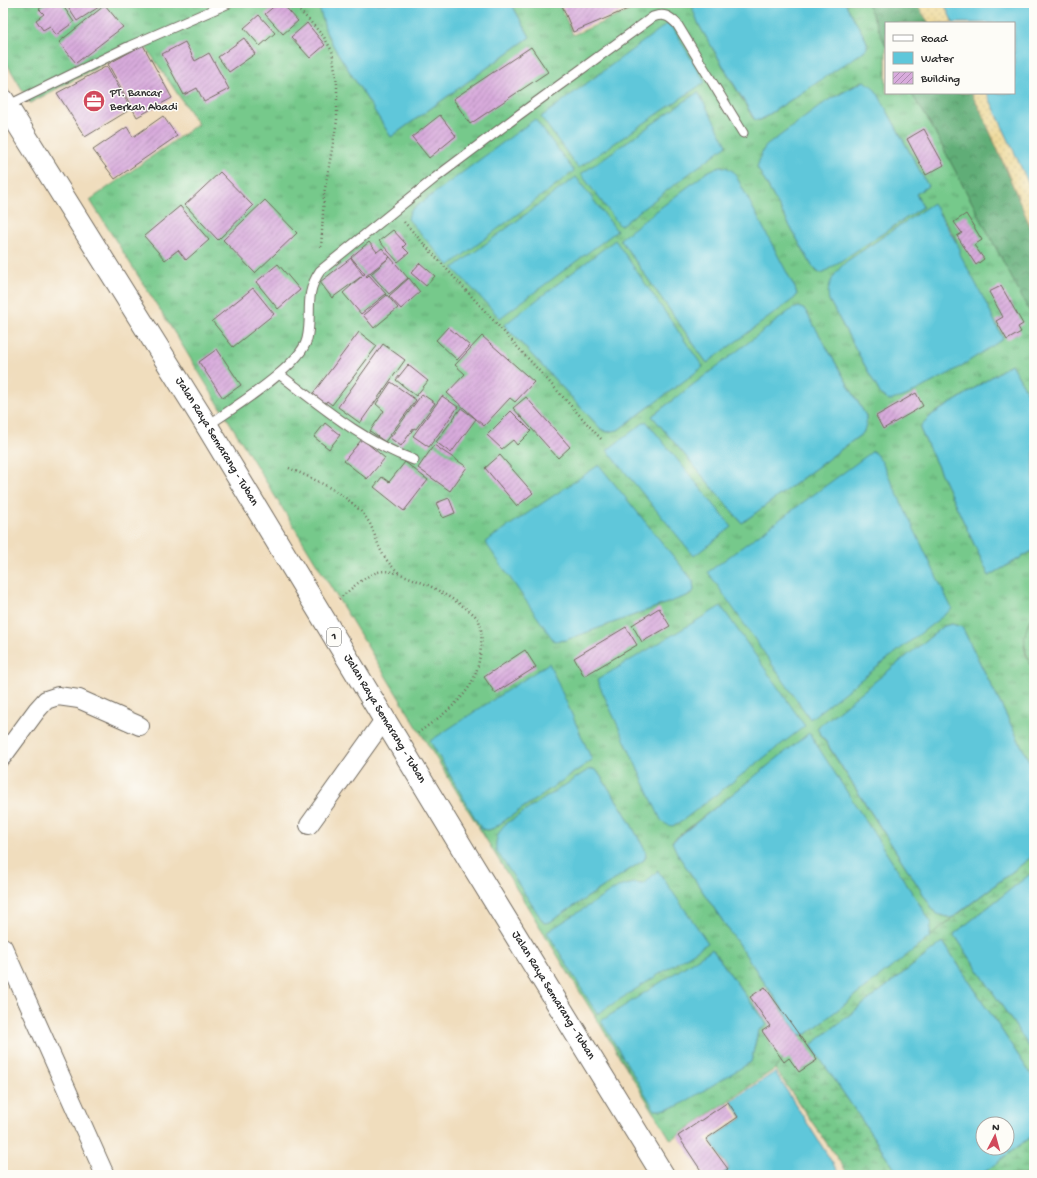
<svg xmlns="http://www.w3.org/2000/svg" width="1037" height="1178" font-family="'Gochi Hand',sans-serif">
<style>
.grass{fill:url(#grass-tufts);stroke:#507a5b;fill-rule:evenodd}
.forest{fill:url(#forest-crowns);stroke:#466c51}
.wetland{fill:url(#wetland-marsh);stroke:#507a5b}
.sand{fill:url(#sand-dots);stroke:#8c8264}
.water{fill:#5ec7da;stroke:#447982;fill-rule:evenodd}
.building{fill:url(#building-hatch)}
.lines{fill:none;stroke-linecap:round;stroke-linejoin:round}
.service-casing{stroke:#70695e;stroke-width:11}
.minor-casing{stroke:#70695e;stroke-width:20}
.trunk-casing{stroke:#70695e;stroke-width:24}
.path{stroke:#70695e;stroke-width:2.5;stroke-dasharray:1 3;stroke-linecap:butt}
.service{stroke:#fff;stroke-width:9}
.minor{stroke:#fff;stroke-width:18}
.trunk{stroke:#fff;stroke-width:22}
.labels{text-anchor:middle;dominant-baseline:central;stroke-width:3;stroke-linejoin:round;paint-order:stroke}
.shield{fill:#fdfcf7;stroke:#6a6a68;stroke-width:1}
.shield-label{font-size:11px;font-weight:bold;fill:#2b2b2b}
.poi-label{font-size:12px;fill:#2b2b2b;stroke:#fdfcf7;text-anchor:start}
.street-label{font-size:12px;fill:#2b2b2b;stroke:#fdfcf7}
</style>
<defs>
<pattern id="grass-tufts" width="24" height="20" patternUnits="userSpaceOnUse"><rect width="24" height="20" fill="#76c98b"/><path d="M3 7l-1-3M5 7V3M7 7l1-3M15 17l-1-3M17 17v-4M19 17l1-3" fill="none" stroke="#61a372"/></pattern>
<pattern id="forest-crowns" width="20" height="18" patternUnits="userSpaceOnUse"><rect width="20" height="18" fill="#60ad77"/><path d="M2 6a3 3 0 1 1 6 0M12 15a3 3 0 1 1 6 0" fill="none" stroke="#4f8d62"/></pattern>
<pattern id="wetland-marsh" width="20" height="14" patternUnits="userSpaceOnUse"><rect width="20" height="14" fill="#76c98b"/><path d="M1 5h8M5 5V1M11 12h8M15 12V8" fill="none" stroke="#61a372"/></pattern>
<pattern id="sand-dots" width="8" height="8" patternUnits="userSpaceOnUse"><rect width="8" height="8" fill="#eeda9e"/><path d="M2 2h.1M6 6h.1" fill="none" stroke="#cb8" stroke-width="1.8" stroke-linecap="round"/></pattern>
<pattern id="building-hatch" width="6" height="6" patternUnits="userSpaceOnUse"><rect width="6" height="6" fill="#d8abdc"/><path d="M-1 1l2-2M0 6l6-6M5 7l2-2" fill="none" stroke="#af8bb3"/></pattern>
</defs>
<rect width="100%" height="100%" fill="#fdfcf7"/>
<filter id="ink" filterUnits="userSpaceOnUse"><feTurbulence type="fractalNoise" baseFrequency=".025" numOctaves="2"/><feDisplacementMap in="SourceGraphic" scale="8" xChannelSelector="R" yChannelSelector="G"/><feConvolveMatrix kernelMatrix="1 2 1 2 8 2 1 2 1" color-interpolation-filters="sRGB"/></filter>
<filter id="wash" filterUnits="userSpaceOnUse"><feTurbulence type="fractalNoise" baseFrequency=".012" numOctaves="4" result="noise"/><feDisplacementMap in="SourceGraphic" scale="16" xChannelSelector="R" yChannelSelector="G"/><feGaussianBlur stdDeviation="0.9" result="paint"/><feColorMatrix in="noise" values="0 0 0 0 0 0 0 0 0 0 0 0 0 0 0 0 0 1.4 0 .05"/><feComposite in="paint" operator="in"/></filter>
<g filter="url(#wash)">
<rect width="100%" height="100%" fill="#f0ddbd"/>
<path class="grass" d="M3 3H318L326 32 334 47 391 137 530 37 511 3H559L573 35 648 3H694L693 7 699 25 753 118 755 120H761L865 50 867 43 865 38 845 3H867L886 46V93H911L929 121 1034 320V404L1011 364C994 375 978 386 961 397 947 407 927 413 920 429L989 576 1034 550V612L1028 623 1024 646 1026 655 1034 671V771L962 627 952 624 944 626 817 729 936 914 952 918 930 937 931 922 809 734 672 841 678 855 800 1035 775 1069 671 1140 179 340 90 200 198 124 143 43 30 103 3 57ZM862 81 872 86 878 94 928 186 916 194 923 207 822 273 817 272 812 266 757 167 827 101ZM933 204C941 216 960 240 959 254L884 398 881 395 829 300 840 268 847 261ZM620 239 795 288 797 294 707 363ZM796 308 805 310 808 315 866 416V426L863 433 742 523 652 416ZM504 325 702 367 618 430 607 432 601 429ZM693 581 694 590 660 606 562 641ZM430 741 592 760 494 828C489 830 486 831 481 828ZM593 769 597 771 623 810 645 850 646 856 644 860 550 922 544 923ZM634 883 643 884 597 1014ZM712 949 767 1025 758 1031 751 1062 669 1109 655 1110Z"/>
<g class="forest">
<path d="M867 3H916L929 23H886V46Z"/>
<path d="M911 93H971L982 113 1034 235V320L929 121Z"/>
</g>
<g class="wetland">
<path d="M1034 612V671C1022 646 1021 637 1034 612Z"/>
<path d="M1034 855V871L954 934 1034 1054V1079L943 942 811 1045 899 1175H849L775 1069 800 1035 807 1034C883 974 957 914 1034 855Z"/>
<path d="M1034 1134V1175H981Z"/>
</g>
<g class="sand">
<path d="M916 3H944L953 23H929Z"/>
<path d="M971 93H987L1034 195V235L982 113Z"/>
</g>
<g class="water">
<path d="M318 3H511L530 37 391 137 334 47 326 32Z"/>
<path d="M694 3H845L865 38 867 43V48L860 54 765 117 760 120H755L699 25 693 10Z"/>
<path d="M944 3H1034V195L987 93H1014V23H953Z"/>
<path d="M667 24 673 28 705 82 578 168 541 117Z"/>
<path d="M864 81 872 86 878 94 928 186 916 194 923 207 824 272 819 273 812 266 757 167 763 150 766 146 827 101Z"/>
<path d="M698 92 727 145 620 226 581 174Z"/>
<path d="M535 119 574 171 449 266 408 219 410 211Z"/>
<path d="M720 166 728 168 734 172 795 288 797 294 795 298 707 363 620 239 707 172Z"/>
<path d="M576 177 617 231 500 318 453 268Z"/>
<path d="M933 203 960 249V254L984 299 1003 339 952 372 906 396 892 400H888L881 395 829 300C825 285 836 271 847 261Z"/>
<path d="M615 240 703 367 618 430 607 432 601 429 504 325Z"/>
<path d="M799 307 805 310 808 315 866 416V426L863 433 742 523 652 416 792 309Z"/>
<path d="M1011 364 1034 404V550L989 576 920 429 922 424 933 414 960 398Z"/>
<path d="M646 421 732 527 694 556 607 450Z"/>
<path d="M873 451 882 462 952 609 810 719 708 572Z"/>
<path d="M599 465 690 577 693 581 694 590 692 594 566 640 554 641 485 542Z"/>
<path d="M721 606 805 726 678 824C671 828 666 825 661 820L597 680Z"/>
<path d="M952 624 962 627 1034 771V855L952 918 936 914 817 728 944 626Z"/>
<path d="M549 663 592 760 494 828C489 830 486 831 481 828L430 741Z"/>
<path d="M809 733 931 922 930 937 807 1034 800 1035 678 855 672 842Z"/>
<path d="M593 769 597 771 623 810 645 850 646 856 644 860 550 922 544 923 496 850C495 840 498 833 504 825L588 770Z"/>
<path d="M658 871 708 943 597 1014 547 932 618 887 634 883 643 884Z"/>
<path d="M1034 871V1054L954 934Z"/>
<path d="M943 942 1034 1079V1134L981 1175H899L811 1045ZM983 1124H1007V1148H983Z"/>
<path d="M712 949 767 1025 758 1031 751 1062 678 1106 661 1110H655L601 1021Z"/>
<path d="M775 1072 840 1175H720L729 1169 710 1140 742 1118 731 1101Z"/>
</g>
<g id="blocks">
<g class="building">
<path d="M48 3H61L74 22 56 35 50 26 43 30 36 20 44 14 39 9Z"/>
<path d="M65 3H101L102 5 77 21Z"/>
<path d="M278 3H282L298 21 283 34 265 14Z"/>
<path d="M561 3H642L573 32Z"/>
<path d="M105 5 123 27 76 63 59 42Z"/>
<path d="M259 15 275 33 260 46 244 28Z"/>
<path d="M307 23 325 45 310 58 291 37Z"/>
<path d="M244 38 255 54 229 72 218 57Z"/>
<path d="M185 42 195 61 209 53 229 89 204 102 197 88 184 95 162 54Z"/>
<path d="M143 45 172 98 137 117 108 64Z"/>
<path d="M531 47 548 72 470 124 453 99Z"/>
<path d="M107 66 131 109 85 137 57 93Z"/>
<path d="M440 115 456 136 429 158 412 137Z"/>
<path d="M163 116 177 136 115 179 93 150 127 127 133 137Z"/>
<path d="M924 129 944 165 926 175 907 139Z"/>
<path d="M220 172 253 206 218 240 185 205Z"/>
<path d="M265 200 297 233 255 273 223 240Z"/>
<path d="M180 206 209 240 186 260 178 250 165 260 144 236Z"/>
<path d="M966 214 982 240 974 245 984 259 976 265 957 236 962 233 954 222Z"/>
<path d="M393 230 406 244 403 247 409 253 398 262 379 241Z"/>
<path d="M369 242 377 252 382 248 390 257 366 276 367 277 369 275 386 294 361 314 343 293 362 276 332 298 320 282 351 258 363 275 365 274 351 257Z"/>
<path d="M390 257 408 278 389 294 371 274Z"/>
<path d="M420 263 435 276 426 286 411 273Z"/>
<path d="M278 264 300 290 278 309 256 282Z"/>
<path d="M409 278 420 292 401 309 389 296Z"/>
<path d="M1001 286 1023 324 1018 327 1021 332 1007 340 996 321 1003 317 989 292Z"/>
<path d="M253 288 274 314 233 347 212 321Z"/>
<path d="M387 295 398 308 374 328 363 315Z"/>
<path d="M448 327 470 346 457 360 436 340Z"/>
<path d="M359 332 377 346 332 405 327 401 324 405 311 396Z"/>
<path d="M482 336 534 382 515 402 510 398 484 426 447 393 465 374 455 365Z"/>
<path d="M383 344 405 360 360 423 338 407Z"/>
<path d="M217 349 241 385 223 398 199 362Z"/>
<path d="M408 365 428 381 416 396 396 380Z"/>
<path d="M391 382 416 400 385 442 370 431 384 411 376 404Z"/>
<path d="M916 393 923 406 883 429 876 416Z"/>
<path d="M422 394 435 403 416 429 414 428 401 446 390 438Z"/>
<path d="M442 396 458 407 429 447 413 436Z"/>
<path d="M526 397 570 447 558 458 513 408Z"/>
<path d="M461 408 476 419 451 453 436 442Z"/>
<path d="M511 411 531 431 517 445 513 440 502 449 487 435Z"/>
<path d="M325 423 340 435 329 449 314 437Z"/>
<path d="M362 439 385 458 367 479 344 461Z"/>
<path d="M434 445 467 467 450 491 418 468Z"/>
<path d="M500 455 533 493 517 506 485 468Z"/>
<path d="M405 462 428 480 404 511 374 487 382 477 389 482Z"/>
<path d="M449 498 455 513 443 518 436 503Z"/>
<path d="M659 608 670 626 642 642 632 625Z"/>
<path d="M626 627 637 645 584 676 574 658Z"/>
<path d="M525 650 536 667 495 693 484 677Z"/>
<path d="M765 987 817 1060 799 1072 789 1058 784 1062 762 1031 770 1026 750 997Z"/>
<path d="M728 1102 738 1117 706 1139 728 1169 719 1175H704L678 1136Z"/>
</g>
</g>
</g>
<g filter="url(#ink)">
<use href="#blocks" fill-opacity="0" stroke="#70695e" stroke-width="1"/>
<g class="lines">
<g class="service-casing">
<g id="service">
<path d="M7 106 130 46 229 3"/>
<path d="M279 374C321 406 363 442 414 460"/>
<path d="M207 426C230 410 301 366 307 339 313 314 303 296 320 271L435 178 520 114 653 17C664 13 669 16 677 24L743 133"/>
</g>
</g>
<g class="minor-casing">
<g id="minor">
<path d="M3 756 37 710 46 700 58 696 79 699 140 726"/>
<path d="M309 825 384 720"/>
<path d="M3 947 105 1175"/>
</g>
</g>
<g class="trunk-casing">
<g id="trunk">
<path id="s1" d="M3 100 207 426 470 861 663 1175"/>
</g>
</g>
<g class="path">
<path d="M291 3 308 19 324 37 332 51 337 84V121L324 194 321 249"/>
<path d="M404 222 602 440"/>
<path d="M289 468C316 480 353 496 369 522 375 533 377 545 384 556 388 563 394 568 400 574"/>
<path d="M339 599C350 590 364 576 378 572 393 568 414 580 428 585 438 590 472 610 478 619 485 631 480 663 475 675 473 681 468 689 464 694 452 709 434 721 418 733"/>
</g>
<use href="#service" class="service"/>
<use href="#minor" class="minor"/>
<use href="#trunk" class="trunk"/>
</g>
</g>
<defs>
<g id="office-disc" transform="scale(1.15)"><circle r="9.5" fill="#d1495b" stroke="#fdfcf7"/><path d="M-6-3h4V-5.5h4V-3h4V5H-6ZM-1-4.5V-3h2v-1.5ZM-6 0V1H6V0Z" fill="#fff"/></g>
</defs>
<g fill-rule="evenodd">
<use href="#office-disc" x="94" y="101"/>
</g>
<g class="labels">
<rect class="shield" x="327" y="628" width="14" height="18" rx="3"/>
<g class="shield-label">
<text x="334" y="637">1</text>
</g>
<g class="poi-label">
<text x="110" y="94">PT. Bancar<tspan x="110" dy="14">Berkah Abadi</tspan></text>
</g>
<g class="street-label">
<text stroke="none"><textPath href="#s1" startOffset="403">Jalan Raya Semarang - Tuban</textPath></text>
<text stroke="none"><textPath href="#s1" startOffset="727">Jalan Raya Semarang - Tuban</textPath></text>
<text stroke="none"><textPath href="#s1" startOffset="1051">Jalan Raya Semarang - Tuban</textPath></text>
</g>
</g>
<rect width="1037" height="1178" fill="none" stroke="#fdfcf7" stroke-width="16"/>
<rect x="885" y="22" width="130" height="72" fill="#fdfcf7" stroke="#a9a8a5"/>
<rect x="893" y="35" width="20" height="6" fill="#ffffff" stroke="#a9a8a5"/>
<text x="921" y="42" font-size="12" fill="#2b2b2b">Road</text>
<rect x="893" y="52" width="20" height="12" fill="#5ec7da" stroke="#a9a8a5"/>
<text x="921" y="62" font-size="12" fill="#2b2b2b">Water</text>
<rect x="893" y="72" width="20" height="12" fill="url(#building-hatch)" stroke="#a9a8a5"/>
<text x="921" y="82" font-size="12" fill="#2b2b2b">Building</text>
<g transform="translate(995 1136) rotate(6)"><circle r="19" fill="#fdfcf7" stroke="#a9a8a5"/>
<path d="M0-3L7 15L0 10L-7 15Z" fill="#d1495b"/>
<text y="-6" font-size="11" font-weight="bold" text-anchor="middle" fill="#2b2b2b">N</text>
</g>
</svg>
